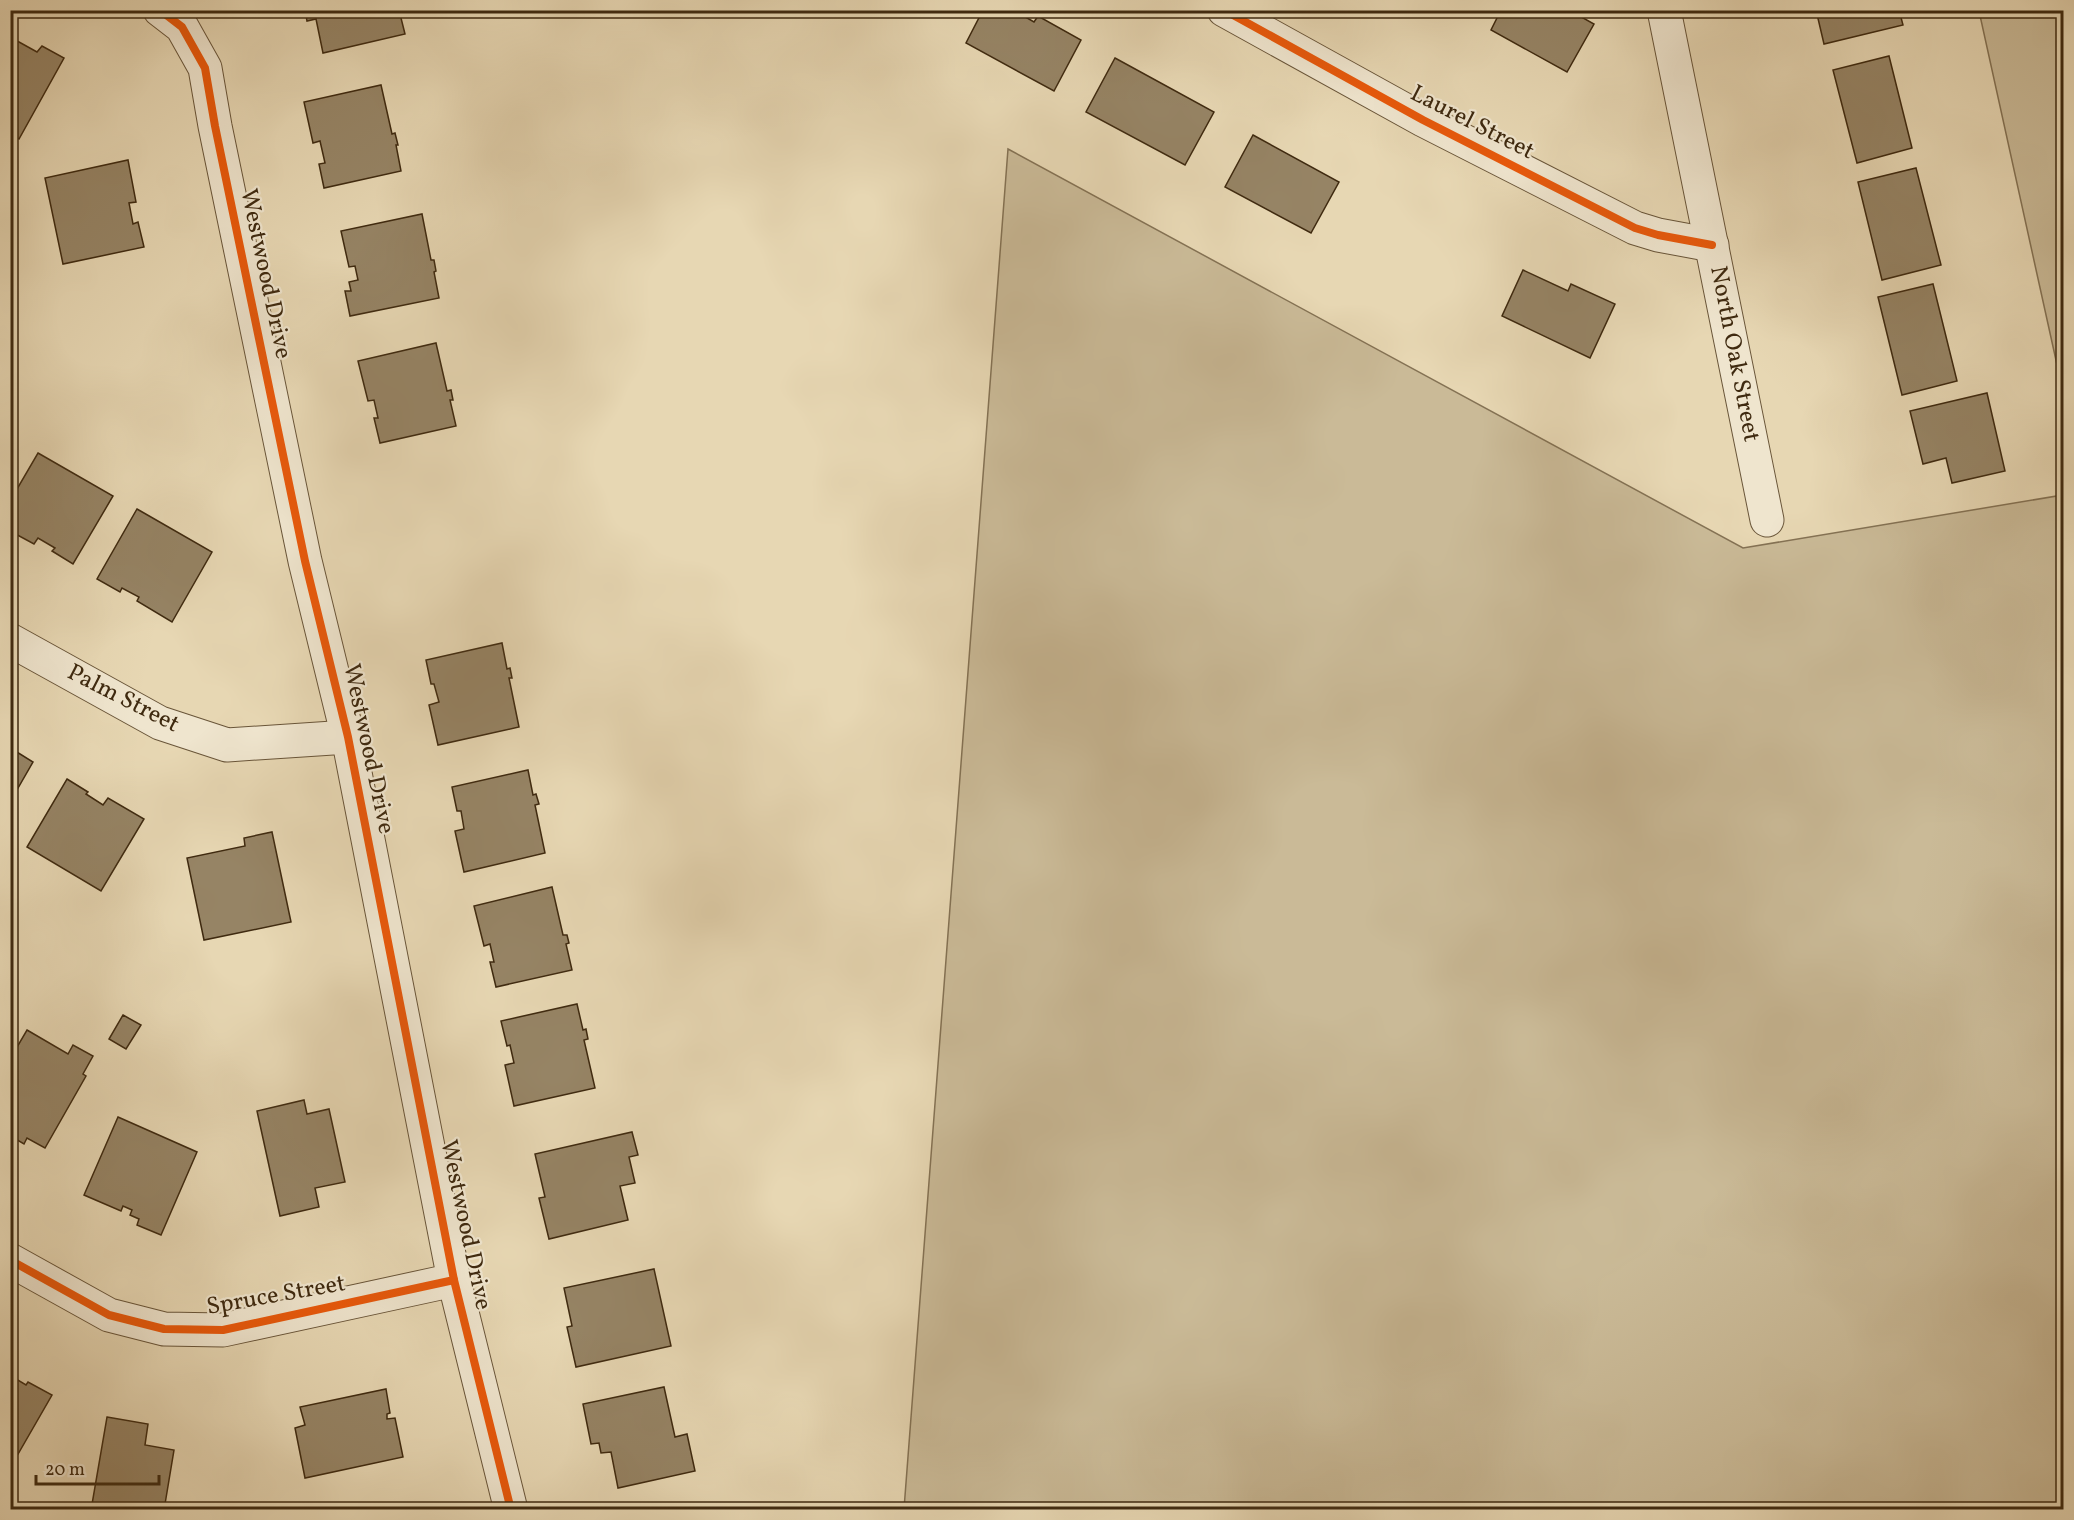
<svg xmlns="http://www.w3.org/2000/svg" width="2074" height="1520" font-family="Vollkorn,serif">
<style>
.green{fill:#caba97;stroke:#847254;stroke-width:1.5}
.building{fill:#968465;stroke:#3f2a10;stroke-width:1.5}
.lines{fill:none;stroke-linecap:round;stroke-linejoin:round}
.minor-casing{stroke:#695539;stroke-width:35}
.minor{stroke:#efe5ce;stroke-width:33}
.cycleway-casing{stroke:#efe5ce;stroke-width:11}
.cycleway{stroke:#e8590c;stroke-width:8}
.labels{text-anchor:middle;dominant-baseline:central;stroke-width:4.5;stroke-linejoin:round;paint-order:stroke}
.street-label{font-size:24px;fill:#3f2a10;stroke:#efe5ce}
</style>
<rect width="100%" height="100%" fill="#e7d7b3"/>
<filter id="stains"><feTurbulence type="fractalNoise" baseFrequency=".00333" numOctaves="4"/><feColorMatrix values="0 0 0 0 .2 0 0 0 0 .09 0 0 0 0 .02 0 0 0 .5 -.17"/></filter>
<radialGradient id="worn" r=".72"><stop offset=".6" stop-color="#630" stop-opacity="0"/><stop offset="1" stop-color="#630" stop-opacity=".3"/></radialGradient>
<g class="green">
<path d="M1979 11H2063V392Z"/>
<path d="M1008 149 1743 548 2063 495V1509H904Z"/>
</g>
<g class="building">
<path d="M305 10H399L405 34 323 53 316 19 307 21Z"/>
<path d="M983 10H1013L1034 22 1038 16 1081 40 1054 91 966 43Z"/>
<path d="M1501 10H1569L1594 24 1567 72 1491 30Z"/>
<path d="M1816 10H1899L1903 25 1824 44Z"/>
<path d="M10 37 37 52 42 46 64 58 19 139 10 134Z"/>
<path d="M1889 56 1912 148 1857 163 1833 70Z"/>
<path d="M1115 58 1214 112 1185 165 1086 112Z"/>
<path d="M381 85 392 134 395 133 398 145H396L401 171 324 188 319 164 325 163 320 141 313 143 304 102Z"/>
<path d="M1253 135 1339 182 1311 233 1225 187Z"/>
<path d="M128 160 136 202 129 203 133 224 138 222 144 247 63 264 45 178Z"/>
<path d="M1916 168 1941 265 1882 280 1858 182Z"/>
<path d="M422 214 431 260H434L436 271 434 272 439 298 350 316 345 291H351L349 282 358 280 355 266 349 267 341 231Z"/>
<path d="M1523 270 1568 291 1571 284 1615 304 1590 358 1502 316Z"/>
<path d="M1933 284 1957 381 1902 395 1878 297Z"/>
<path d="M436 343 447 391 451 390 453 400H450L456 426 380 443 374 418H378L374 400 368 401 358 361Z"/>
<path d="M1987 393 2005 471 1952 483 1946 458 1923 464 1910 411Z"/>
<path d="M38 453 113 496 73 564 52 551 55 548 38 538 34 544 10 531V501Z"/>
<path d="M137 509 212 552 172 622 137 601 139 597 122 588 120 592 97 579Z"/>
<path d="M502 643 507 669 510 668 512 678H509L519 727 438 745 429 705 439 702 434 684H431L426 660Z"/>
<path d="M12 749 33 762 10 802V751Z"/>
<path d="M528 770 533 795 536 794 539 804 535 805 545 853 464 872 455 831 464 829 461 811H457L452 787Z"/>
<path d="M67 779 88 792 86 794 103 805 108 798 144 819 101 891 27 847Z"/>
<path d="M272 832 291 922 204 940 187 858 245 846 244 838Z"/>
<path d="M552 887 563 935H567L569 943 566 944 572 970 496 987 490 962H494L490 944 484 946 474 906Z"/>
<path d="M577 1004 583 1030 586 1029 588 1039 584 1040 595 1088 514 1106 505 1065 514 1063 510 1045 507 1046 501 1021Z"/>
<path d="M123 1015 141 1025 126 1049 109 1039Z"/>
<path d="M27 1030 68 1054 73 1045 93 1056 83 1074 86 1076 45 1148 27 1138 24 1144 14 1138 10 1145V1059Z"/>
<path d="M304 1100 307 1114 329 1109 345 1182 315 1188 319 1207 280 1216 257 1111Z"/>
<path d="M118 1117 197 1152 161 1235 137 1225 139 1219 130 1215 132 1210 123 1206 121 1211 84 1195Z"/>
<path d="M632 1132 638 1155 629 1157 635 1183 620 1186 628 1220 549 1239 539 1198 545 1197 535 1154Z"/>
<path d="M654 1269 671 1346 576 1367 567 1327 572 1326 564 1288Z"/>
<path d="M10 1370 13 1371 11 1376 26 1385 28 1382 52 1395 10 1468Z"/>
<path d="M664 1387 675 1437 687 1434 695 1471 618 1488 611 1452 601 1453 599 1443 591 1444 583 1404Z"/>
<path d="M386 1389 390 1413 387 1414V1419L395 1418 403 1457 305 1478 295 1428 305 1425 300 1407Z"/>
<path d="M107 1417 148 1424 145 1445 174 1450 164 1510H91Z"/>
</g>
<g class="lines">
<g class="minor-casing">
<g id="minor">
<path d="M160 10 182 27 205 68 215 126 305 561 348 737 454 1280 511 1510"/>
<path d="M1224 10 1423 120 1635 228 1658 235 1712 245"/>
<path d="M1664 10 1767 520"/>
<path d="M10 640 160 723 227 745 348 737"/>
<path d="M10 1260 109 1315 164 1329 223 1330 454 1280"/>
</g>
</g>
<use href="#minor" class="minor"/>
<g class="cycleway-casing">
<g id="cycleway">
<path d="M160 10 182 27 205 68 215 126 305 561 348 737 454 1280 511 1510"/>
<path d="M1224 10 1423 120 1635 228 1658 235 1712 245"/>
<path d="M10 1260 109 1315 164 1329 223 1330 454 1280"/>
</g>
</g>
<use href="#cycleway" class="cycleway"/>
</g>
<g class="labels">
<g class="street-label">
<text transform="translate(1472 123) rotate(27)">Laurel Street</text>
<text transform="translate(265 274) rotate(78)">Westwood Drive</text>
<text transform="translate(1734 354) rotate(79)">North Oak Street</text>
<text transform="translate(123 699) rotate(27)">Palm Street</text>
<text transform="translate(368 749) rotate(78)">Westwood Drive</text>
<text transform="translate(465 1225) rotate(78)">Westwood Drive</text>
<text transform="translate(276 1296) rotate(-10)">Spruce Street</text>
</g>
</g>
<rect width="2074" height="1520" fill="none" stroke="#e7d7b3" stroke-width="36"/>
<rect x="12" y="12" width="2050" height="1496" fill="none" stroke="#3f2a10" stroke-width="3"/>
<rect x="18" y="18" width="2038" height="1484" fill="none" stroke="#3f2a10" stroke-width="1.5"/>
<path d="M36 1475v9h123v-9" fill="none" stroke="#3f2a10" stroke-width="3"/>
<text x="45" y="1475" font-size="18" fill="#3f2a10" stroke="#efe5ce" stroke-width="4.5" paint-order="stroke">20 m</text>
<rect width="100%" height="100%" filter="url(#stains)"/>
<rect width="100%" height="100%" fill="url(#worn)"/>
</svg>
